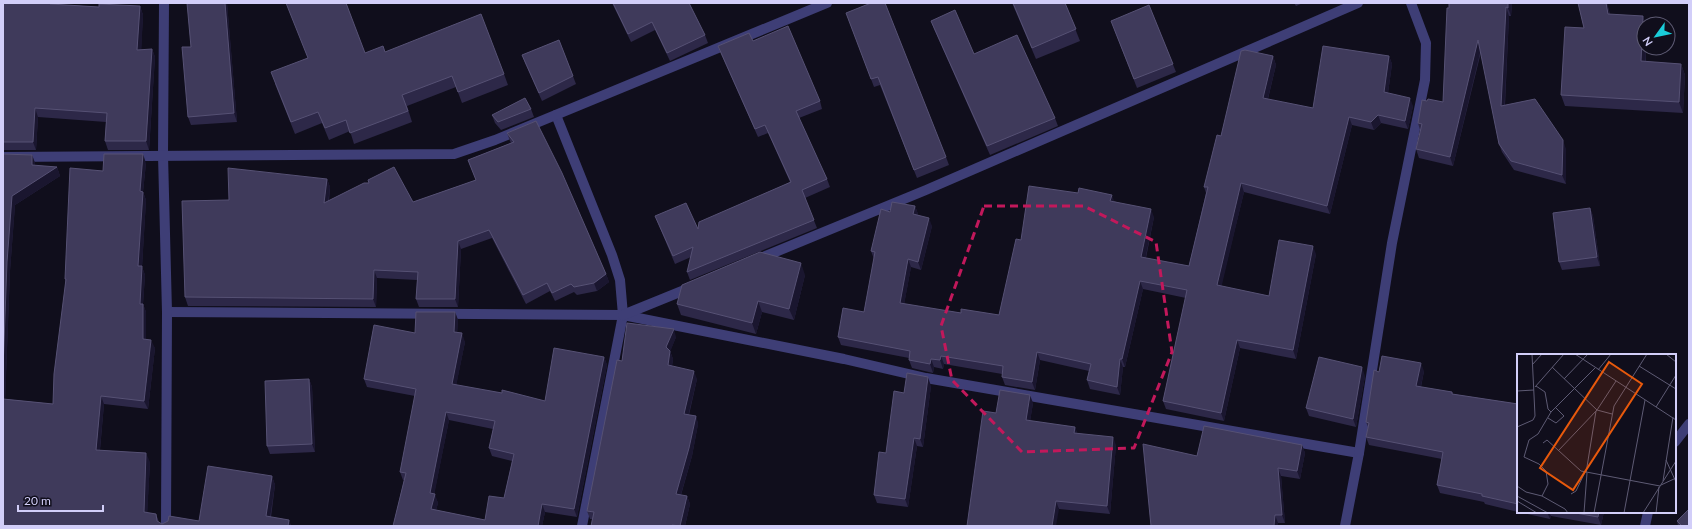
<svg xmlns="http://www.w3.org/2000/svg" width="1692" height="529" font-family="Lato,sans-serif">
<style>
.lines{fill:none;stroke-linecap:round;stroke-linejoin:round}
.service{stroke:#3e3e76;stroke-width:10}
.minor{stroke:#3e3e76;stroke-width:10}
.wall{fill:#2d2848;fill-rule:evenodd}
.shaded-wall{fill:#1a162f}
.building{fill:#3f3a5b;stroke:#565174;fill-rule:evenodd}
.marked{fill:none;stroke:#c2185b;stroke-width:3;stroke-dasharray:8 5;stroke-linejoin:round}
.inset-road{fill:none;stroke:#5e5b74;stroke-width:1}
.view{fill:#e8590c;fill-opacity:0.15;stroke:#e8590c;stroke-width:2}
.inset-edge{fill:none;stroke:#d2cef9;stroke-width:2}
</style>
<rect width="100%" height="100%" fill="#100e1c"/>
<g class="lines">
<g class="service">
<path d="M556 115 612 255 620 280 623 315 582 526"/>
<path d="M756 260 926 190 1358 3"/>
<path d="M167 312 623 315 844 359 926 378 1359 453 1345 526"/>
<path d="M623 315 692 287"/>
</g>
<g class="minor">
<path d="M164 3 163 155 167 312 166 526"/>
<path d="M3 157 454 154 495 140 827 3"/>
<path d="M1675 442 1689 424"/>
<path d="M1359 453 1392 243 1425 80 1426 43 1411 3"/>
<path d="M1645 526 1648 512"/>
</g>
</g>
<g class="wall">
<path d="M3 3H54V4L99 7 140 6 143 15 141 50 152 49 155 57 149 150H108L105 141 106 122 38 117 36 150H3Z"/>
<path d="M187 3H227L237 122 191 125 188 117 191 47Z"/>
<path d="M612 3H689L705 35 708 43 670 61 655 30 631 42Z"/>
<path d="M1012 3H1065L1080 41 1036 59Z"/>
<path d="M1294 3H1303L1296 6Z"/>
<path d="M1512 3 1511 16H1509L1505 105 1566 149V184L1514 170 1502 152 1499 144 1481 52 1453 166 1419 158 1416 149 1420 130 1418 123 1427 101 1443 102 1449 8Z"/>
<path d="M1578 3H1607L1610 14 1644 48H1646V62L1681 64 1685 75 1683 113 1565 106 1561 95 1584 28Z"/>
<path d="M1149 5 1176 72 1137 88 1114 29Z"/>
<path d="M846 13 946 157 949 165 917 178 880 85 874 87Z"/>
<path d="M931 21 974 54 1055 118 1058 126 990 155 934 29Z"/>
<path d="M559 40 576 84 542 101 525 63 522 55Z"/>
<path d="M753 41 820 101 822 109 799 118 827 179 830 187 805 198 817 228 690 280 687 272 691 257 675 264 655 216 698 229 790 182 768 133 758 137 721 54 718 46Z"/>
<path d="M385 52 504 74 508 85 462 103 456 87 407 106 412 122 354 144 350 131 329 140 322 123 295 134 275 84 365 53Z"/>
<path d="M1273 56 1276 65 1268 99 1313 108 1389 56 1392 64 1388 93 1413 106 1408 129 1381 123 1374 130 1352 125 1330 214 1244 192 1221 286 1269 296 1316 254 1296 359 1240 348 1224 421 1166 409 1163 401 1186 298 1143 289 1125 367H1123L1120 395 1090 389 1087 380 1089 371 1040 360 1035 390 1005 385 1002 377V374L944 364 943 369 934 367 933 373 912 368 909 360V358L841 345 838 337 864 312 874 259 871 251 890 212 915 206 918 214V215L932 226 921 270 911 267 904 304 961 313 999 315 1021 240 1114 201 1154 217 1146 258 1189 266 1206 193 1204 187 1221 136Z"/>
<path d="M531 109 534 117 501 130 495 123 492 115Z"/>
<path d="M536 121 606 274 609 282 597 291 577 295 574 292 555 301 550 291 526 304 492 238 461 249 458 307H419L416 299 417 280 377 278 376 307 188 306 185 297 229 200 327 179 330 187 329 201 413 202 476 180 468 160 511 143 510 141 507 133Z"/>
<path d="M3 154 32 155 35 163V166L57 167 60 176 15 205 10 271 5 399 53 404 66 283 65 279 103 171 146 163 143 192 146 200 142 267 145 275 143 304 146 312V339L155 348 148 409 104 404 100 450 150 462 147 513 156 514 159 522 162 524 199 521 272 476 275 485 271 517 289 520 291 526H3Z"/>
<path d="M1590 208 1593 216 1600 266 1562 270 1559 262Z"/>
<path d="M805 275 794 320 762 312 756 334 681 315 677 304Z"/>
<path d="M455 312 458 320 457 332 465 342 456 385 545 401 604 357 607 365 577 517 545 512 542 526H393L404 480H403L400 472 415 396 367 387 364 379 415 333ZM449 420 493 429 489 448 492 456 512 461 504 498 485 520 436 510 438 503 434 494Z"/>
<path d="M676 337 670 351 673 359 672 366 697 379 689 415 696 416 698 424 692 456 681 495 687 496 690 504 685 526H591L592 519H590L587 511 622 361Z"/>
<path d="M1424 371 1421 387 1452 392 1453 394 1518 404V512L1485 504 1484 502 1440 493 1437 485 1442 459 1369 445 1366 437 1368 427 1366 422 1379 372Z"/>
<path d="M1365 376 1356 427 1309 416 1306 408Z"/>
<path d="M309 379 312 387 315 452 270 454 267 446Z"/>
<path d="M931 386 923 447 917 446 908 507 877 503 874 495 904 393Z"/>
<path d="M1033 403 1030 421 1075 427 1077 433 1116 445 1110 514 1059 509 996 413Z"/>
<path d="M1302 445 1305 453 1300 479 1281 476 1285 523H1278L1197 456Z"/>
<path d="M1519 512H1604L1601 525 1551 516 1550 519Z"/>
<path d="M1677 521 1689 526H1678Z"/>
</g>
<g class="shaded-wall">
<path d="M225 3H227L237 122 234 113Z"/>
<path d="M1508 3H1512L1511 16 1508 8Z"/>
<path d="M1606 3H1607L1612 25 1608 14Z"/>
<path d="M140 6 143 15 141 58 137 50Z"/>
<path d="M1506 7 1509 16 1504 115 1501 106Z"/>
<path d="M1643 16 1646 24H1644V48H1646L1645 72 1641 61Z"/>
<path d="M1478 40 1481 49 1453 166 1450 157Z"/>
<path d="M152 49 155 57 149 150 146 141Z"/>
<path d="M1273 56 1276 65 1266 106 1263 98Z"/>
<path d="M1389 56 1392 64 1387 100 1384 92Z"/>
<path d="M1681 64 1685 75 1683 113 1679 102Z"/>
<path d="M1410 98 1413 106 1408 129 1405 121Z"/>
<path d="M35 108 38 117 36 150 33 142Z"/>
<path d="M1378 115 1381 123 1374 130 1371 122Z"/>
<path d="M1349 117 1352 125 1330 214 1327 206Z"/>
<path d="M1563 140 1566 149V184L1562 175Z"/>
<path d="M143 154 146 163 143 192 146 200 142 267 145 275 143 304 146 312V347L143 339 140 304 138 266 140 191Z"/>
<path d="M32 155 35 163V174L32 165Z"/>
<path d="M57 167 60 176 15 205 10 271 5 407 3 402V369L7 262 12 196Z"/>
<path d="M327 179 330 187 327 211 324 203Z"/>
<path d="M1241 183 1244 192 1220 293 1217 285Z"/>
<path d="M1112 195 1115 204 1110 201Z"/>
<path d="M915 206 918 214 916 222 913 214Z"/>
<path d="M1590 208 1593 216 1600 266 1597 257Z"/>
<path d="M1151 209 1154 217 1144 265 1141 257Z"/>
<path d="M929 218 932 226 921 270 918 262Z"/>
<path d="M458 241 461 249 458 307 455 299Z"/>
<path d="M1313 246 1316 254 1296 359 1293 350Z"/>
<path d="M908 259 911 267 903 311 900 303Z"/>
<path d="M801 263 805 275 794 320 789 309Z"/>
<path d="M374 270 377 278 376 307 373 299Z"/>
<path d="M606 274 609 282 597 291 594 283Z"/>
<path d="M1140 281 1143 289 1125 367 1122 359Z"/>
<path d="M758 301 762 312 756 334 752 323Z"/>
<path d="M455 312 458 320 457 340 454 332Z"/>
<path d="M674 329 676 337 669 355 666 347Z"/>
<path d="M462 333 465 342 455 392 452 384Z"/>
<path d="M151 340 155 348 148 409 144 401Z"/>
<path d="M1237 340 1240 348 1224 421 1221 413Z"/>
<path d="M670 351 673 359 671 373 668 365Z"/>
<path d="M1037 352 1040 360 1035 390 1032 382Z"/>
<path d="M941 356 944 364 943 369 940 360Z"/>
<path d="M604 357 607 365 577 517 574 509Z"/>
<path d="M931 359 934 367 933 373 930 364Z"/>
<path d="M1120 359 1123 367 1120 395 1117 387Z"/>
<path d="M1421 363 1424 371 1419 395 1416 386Z"/>
<path d="M1362 367 1365 376 1356 427 1353 419Z"/>
<path d="M694 371 697 379 687 421 684 414Z"/>
<path d="M928 377 931 386 923 447 920 439Z"/>
<path d="M309 379 312 387 315 452 312 444Z"/>
<path d="M1030 395 1033 403 1029 428 1026 420Z"/>
<path d="M101 396 104 404 99 459 96 450Z"/>
<path d="M446 412 449 420 433 501 430 493Z"/>
<path d="M696 416 698 424 692 456 679 501 676 494Z"/>
<path d="M1075 427 1078 435 1074 433Z"/>
<path d="M1113 437 1116 445 1110 514 1107 506Z"/>
<path d="M914 438 917 446 908 507 905 499Z"/>
<path d="M1302 445 1305 453 1300 479 1297 471Z"/>
<path d="M146 453 150 462 147 521 144 512Z"/>
<path d="M1278 468 1281 476 1285 523 1282 515Z"/>
<path d="M272 476 275 485 269 524 266 516Z"/>
<path d="M435 494 438 503 434 518 431 509Z"/>
<path d="M687 496 690 504 685 526H680Z"/>
<path d="M1056 501 1059 509 1056 526H1052Z"/>
<path d="M542 504 545 512 542 526H538Z"/>
<path d="M1547 512H1549L1551 516 1550 519Z"/>
<path d="M1599 512H1604L1601 525 1598 517Z"/>
<path d="M1275 515 1278 523V526H1274Z"/>
<path d="M289 520 291 526H288Z"/>
</g>
<g class="building">
<path d="M3 3H50V4L99 7V4L140 6 137 50 152 49 146 141H105L107 113 35 108 33 142H3Z"/>
<path d="M187 3H225L234 113 188 117 182 47H191Z"/>
<path d="M286 3H346L365 53 383 46 385 52 481 14 504 74 458 92 452 76 402 95 408 111 350 133 346 120 325 128 318 112 291 122 271 72 308 58Z"/>
<path d="M613 3H689L705 35 667 53 652 22 628 34Z"/>
<path d="M871 3H885L946 157 914 170 878 77 871 79 846 13Z"/>
<path d="M1013 3H1065L1076 29 1032 48Z"/>
<path d="M1449 3H1508V8L1506 7 1501 106 1535 99 1563 140 1562 175 1511 161 1499 144 1478 40 1450 157 1416 149 1422 124 1418 123 1422 100 1427 101 1428 99 1443 102 1447 8H1449Z"/>
<path d="M1578 3H1606L1608 14 1643 16 1641 61 1681 64 1679 102 1561 95 1565 27 1584 28Z"/>
<path d="M1149 5 1173 64 1134 79 1111 21Z"/>
<path d="M955 10 974 54 1017 35 1055 118 987 146 931 21Z"/>
<path d="M788 26 820 101 796 111 827 179 802 190 814 220 687 272 693 247 673 256 655 216 686 203 698 229 699 222 791 182 765 125 755 129 718 46 749 33 753 41Z"/>
<path d="M559 40 573 76 539 93 522 55Z"/>
<path d="M1323 46 1389 56 1384 92 1410 98 1405 121 1378 115 1371 122 1349 117 1327 206 1241 183 1217 285 1269 296 1279 240 1313 246 1293 350 1237 340 1221 413 1163 401 1187 290 1140 281 1122 359H1120L1117 387 1087 380 1091 364 1037 352 1032 382 1002 377 1003 366 941 356 940 360 931 359 930 364 909 360 910 351 838 337 843 308 864 312 875 252 871 251 881 209 890 212 892 202 915 206 913 214 929 218 918 262 908 259 900 303 961 313V309L999 315 1016 239 1021 240 1029 186 1078 193 1079 188 1112 195 1110 201 1151 209 1141 257 1189 266 1208 187H1204L1217 135 1221 136 1241 51 1245 50 1273 56 1263 98 1313 108Z"/>
<path d="M525 98 531 109 498 122 492 115Z"/>
<path d="M536 121 562 173 606 274 594 283 574 287 571 284 552 293 547 283 523 295 489 230 458 241 455 299H416L418 272 374 270 373 299 185 297 182 201 229 200 228 168 327 179 324 203 364 183H369L368 180 394 167 413 202 476 180 468 160 514 142 507 133Z"/>
<path d="M3 154 32 155V165L57 167 12 196 7 262 3 369Z"/>
<path d="M104 154H143L140 191 143 192 138 266H142L140 304H143V339L151 340 144 401 101 396 96 450 146 453 144 512 156 514 157 521 162 524 168 521 169 516 199 521 208 466 272 476 266 516 289 520 288 526H3V399L53 404 54 374 66 279H65L70 168 103 171Z"/>
<path d="M1590 208 1597 257 1559 262 1553 213Z"/>
<path d="M760 252 801 263 789 309 758 301 752 323 677 304 682 285Z"/>
<path d="M416 312H455L454 332 462 333 452 384 502 393V390L545 401 554 348 604 357 574 509 542 504 538 526H393L406 473 400 472 416 389 364 379 374 325 415 333ZM446 412 495 421 489 448 514 454 504 498 489 496 485 520 431 509 435 494 430 493Z"/>
<path d="M627 323 674 329 666 347 670 351 668 365 694 371 684 414 696 416 689 448 676 494 687 496 680 526 672 525V526H591L594 512 587 511 617 360 622 361Z"/>
<path d="M1382 356 1421 363 1416 386 1452 392V394L1518 404V504L1482 496V494L1437 485 1443 452 1366 437 1369 423 1366 422 1374 370 1379 372Z"/>
<path d="M1319 357 1362 367 1353 419 1306 408Z"/>
<path d="M907 373 928 377 920 439 914 438 905 499 874 495 879 452 886 453 894 391 904 393Z"/>
<path d="M309 379 312 444 267 446 265 381Z"/>
<path d="M1000 390 1030 395 1026 420 1075 427 1074 433 1113 437 1107 506 1056 501 1052 526H967L983 411 996 413Z"/>
<path d="M1204 426 1302 445 1297 471 1278 468 1282 515H1275L1274 526H1151L1143 444 1197 456Z"/>
<path d="M1689 509V526H1682L1677 521Z"/>
<path d="M1570 512H1599L1598 517Z"/>
</g>
<path class="marked" d="M984 206H1084L1156 242 1172 352 1134 448 1022 452 952 380 941 326Z"/>
<g transform="translate(1517 354)">
<rect width="159" height="159" fill="#100e1c"/>
<path class="inset-road" d="M58 0 159 66M149 0 159 8M15 11 25 0M122 12 159 35M35 13 80 56 95 60M81 16 94 0M47 25 71 0M19 32 28 38 31 55 34 58 21 80 12 86 7 103 22 110 29 117 31 130 25 142M18 33 47 0M0 37 17 36M139 53 159 21M34 58 78 14M31 64 39 69 47 62 39 54M0 73 16 66 18 62 15 0M26 89 30 86 64 117 143 132M41 97 80 56 99 27M149 106 159 128M69 119 79 57M146 127 156 63M144 131 159 124M0 132 9 138 25 142 48 155 51 159M54 140 59 137 68 118M0 142 31 159M0 147 20 159M67 159 70 119M77 159 97 52 130 0M107 159 128 46M126 159 159 107M139 159 142 133"/>
<path class="view" d="M92 8 125 30 56 136 23 114Z"/>
<rect width="159" height="159" class="inset-edge"/>
</g>
<rect width="1692" height="529" fill="none" stroke="#d2cef9" stroke-width="8"/>
<g transform="translate(1656 36) rotate(237)"><circle r="19" fill="#100e1c" stroke="#5e5b74"/>
<path d="M0-3L7 15L0 10L-7 15Z" fill="#1acdda"/>
<text y="-6" font-size="11" font-weight="bold" text-anchor="middle" fill="#d2cef9">N</text>
</g>
<path d="M18 505v6h85v-6" fill="none" stroke="#d2cef9" stroke-width="2"/>
<text x="24" y="505" font-size="12" fill="#d2cef9" stroke="#100e1c" stroke-width="3" paint-order="stroke">20 m</text>
</svg>
